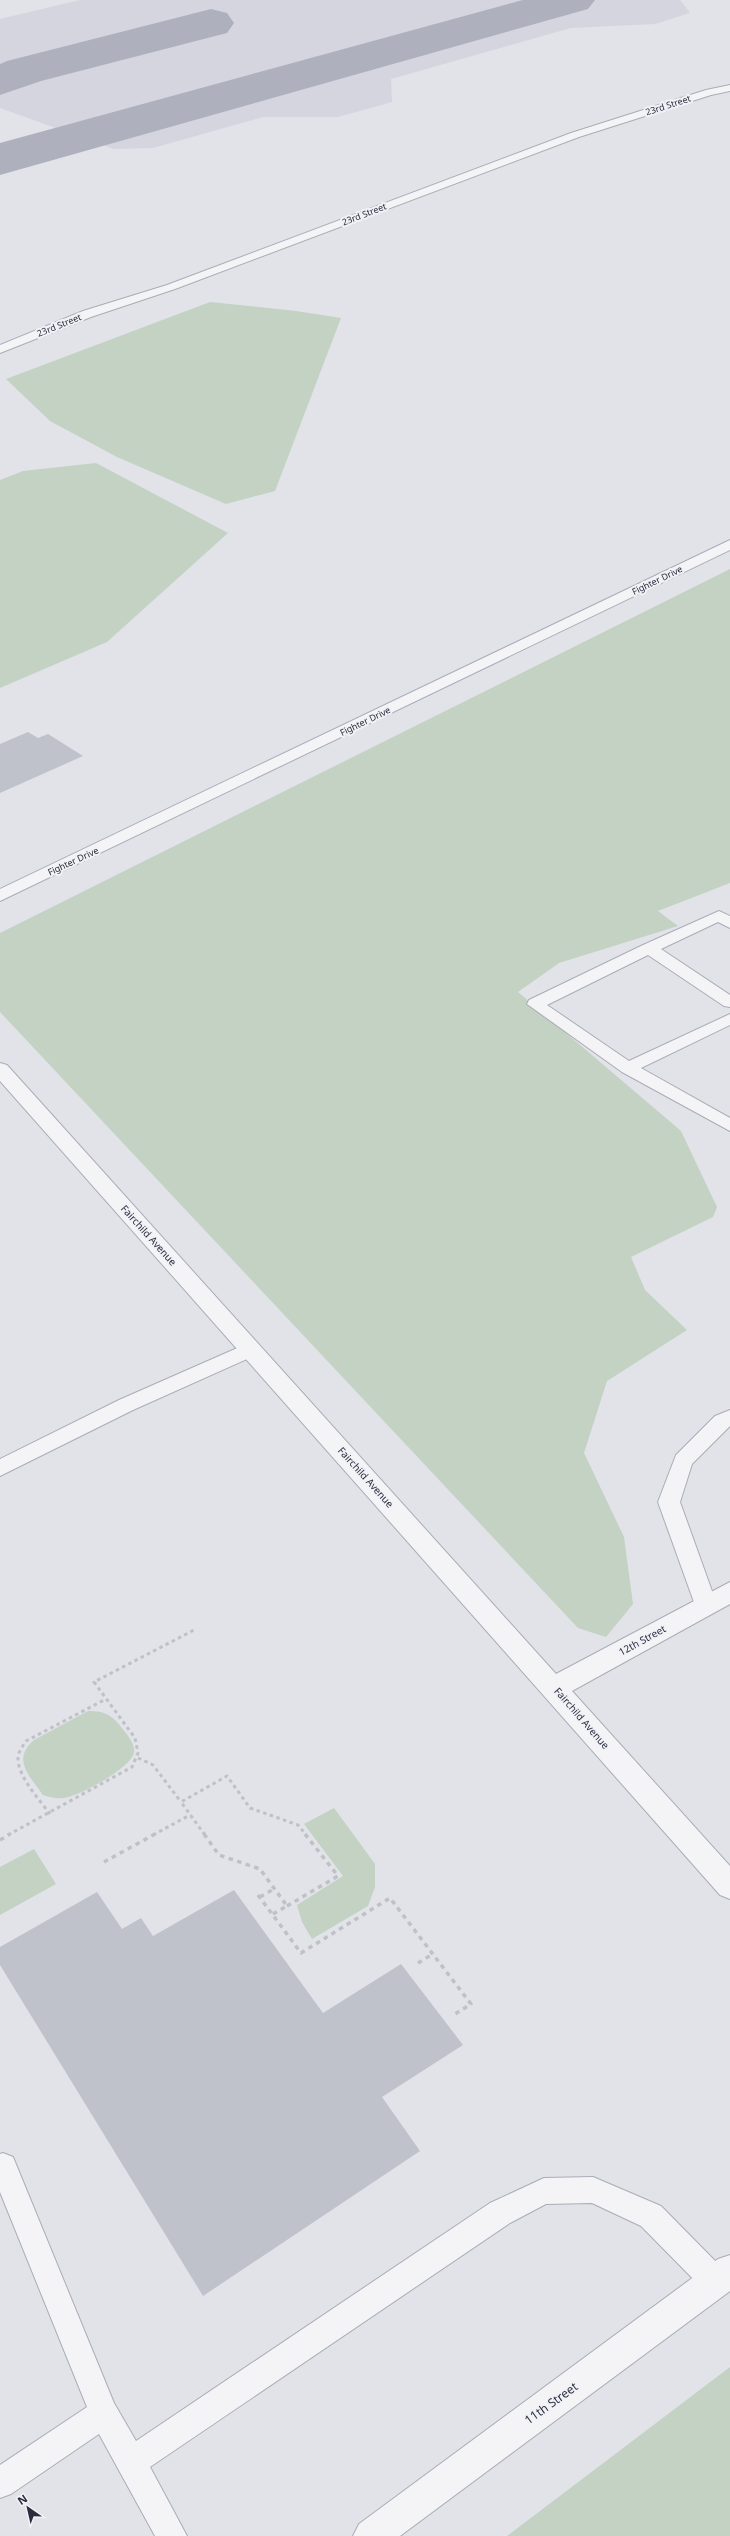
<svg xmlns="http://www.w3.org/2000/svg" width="730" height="2536" font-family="'Noto Sans',sans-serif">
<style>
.built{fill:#d4d5de}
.green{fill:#c3d2c3}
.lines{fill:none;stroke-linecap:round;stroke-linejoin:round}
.taxiway{fill:#aeb1bd;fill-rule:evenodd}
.building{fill:#bfc1cb}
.service-casing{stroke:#aaacb6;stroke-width:2}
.minor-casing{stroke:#aaacb6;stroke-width:2}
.path-far1{stroke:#c0c0c7;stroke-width:3;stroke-dasharray:3.5 3.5;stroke-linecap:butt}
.path{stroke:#c0c0c7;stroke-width:3.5;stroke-dasharray:4.5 4.5;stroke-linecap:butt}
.service{fill:#f4f4f7;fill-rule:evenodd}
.minor{fill:#f4f4f7;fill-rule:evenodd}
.labels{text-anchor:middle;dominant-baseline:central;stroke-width:4;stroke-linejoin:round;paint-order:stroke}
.far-street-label{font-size:9px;fill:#2b2d3f;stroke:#f1f2f6}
.street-label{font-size:10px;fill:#2b2d3f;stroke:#f1f2f6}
.near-street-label{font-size:12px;fill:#2b2d3f;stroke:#f1f2f6}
</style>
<rect width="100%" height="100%" fill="#e1e3e9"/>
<path class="built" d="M80 0H680L690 13 655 24 571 28 391 79 392 102 338 117H263L153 148 114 149 0 108V19Z"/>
<g class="green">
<path d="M210 302 296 311 341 318 275 491 226 504 117 457 50 421 6 379Z"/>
<path d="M96 463 228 533 107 642 0 688V480L23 471Z"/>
<path d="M730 569V883L658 911 678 926 559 963 518 992 681 1131 717 1207 713 1217 631 1257 645 1290 687 1330 607 1381 584 1453 624 1537 633 1604 606 1637 578 1628 0 1012V933Z"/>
<path d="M88 1711C105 1711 112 1715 122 1728 127 1735 135 1743 134 1752 132 1768 79 1796 64 1798 56 1799 50 1797 43 1795 30 1776 11 1760 34 1740Z"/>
<path d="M334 1808 375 1864V1887L368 1906 312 1939 302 1922 297 1905 343 1876 304 1824Z"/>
<path d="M34 1849 56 1884 0 1915V1867Z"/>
<path d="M730 2367V2536H507Z"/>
</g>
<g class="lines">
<g class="taxiway">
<path d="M523 0H595L588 9 0 175V143Z"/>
<path d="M211 9 227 13 234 23 227 33 41 81 0 95V64L7 61Z"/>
</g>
</g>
<g class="building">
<path d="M28 732 38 738 48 734 83 756 0 793V744Z"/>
<path d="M234 1890 323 2013 401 1964 463 2045 382 2097 420 2151 203 2296 0 1965V1947L97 1892 122 1929 141 1918 153 1936Z"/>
</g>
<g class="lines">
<g class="service-casing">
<g id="service">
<path d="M719 911 730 916V928L718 922 661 949 730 995V1007L724 1006 648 955 547 1005 629 1061 730 1014V1025L641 1068 730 1118V1131L622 1072 527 1004 529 1000 643 945Z"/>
<path d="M251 1342 258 1344 261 1349 258 1354 133 1410 0 1476V1459L119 1400Z"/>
<path d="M730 1410V1426L692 1464 680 1502 717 1605 714 1611 706 1614 698 1611 695 1605 658 1502 676 1455 715 1416Z"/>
<path d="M3 2153 13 2157 114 2403 136 2441 490 2203 544 2178 593 2177 661 2206 726 2272 730 2282 726 2292 716 2296 706 2292 641 2226 592 2203 546 2204 510 2223 150 2467 187 2536H155L99 2434 11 2494 0 2498V2465L87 2407 0 2192V2154Z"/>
</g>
</g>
<g class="minor-casing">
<g id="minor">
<path d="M730 85V91L711 95 579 137 175 289 91 317 0 353V345L83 311 167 285 571 133 706 90Z"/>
<path d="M730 540V550L0 901V889Z"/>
<path d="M0 1063 7 1065 556 1674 730 1582V1604L572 1691 730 1866V1899L720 1895 0 1081Z"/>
<path d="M730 2255V2291L400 2536H353L359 2524 718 2259Z"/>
</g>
</g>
<g class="path-far1">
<path d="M138 1758 153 1765 181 1802"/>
<path d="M50 1814C39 1799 18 1777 18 1758 18 1752 23 1746 26 1741L106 1699"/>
<path d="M8 1835 132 1767 138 1753 135 1738 94 1682 196 1629"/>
<path d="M153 1835 190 1815"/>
<path d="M205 1835 181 1802 227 1776 250 1808 298 1825 306 1835"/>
</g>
<g class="path">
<path d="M204 1834 219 1855 260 1869 287 1906"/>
<path d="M0 1840 10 1834"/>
<path d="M104 1862 155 1834"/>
<path d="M258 1895 301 1953 390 1898 471 2004 455 2014"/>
<path d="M260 1897 274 1889"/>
<path d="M287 1906 338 1876 305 1834"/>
<path d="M273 1914 287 1906"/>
<path d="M418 1963 433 1954"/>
</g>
<use href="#service" class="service"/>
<use href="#minor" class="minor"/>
</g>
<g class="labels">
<g class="far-street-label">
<text transform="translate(668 105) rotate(-18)">23rd Street</text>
<text transform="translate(364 214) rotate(-21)">23rd Street</text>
<text transform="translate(59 325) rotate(-22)">23rd Street</text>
<text transform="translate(657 580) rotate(-26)">Fighter Drive</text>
<text transform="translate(365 721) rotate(-26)">Fighter Drive</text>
<text transform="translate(73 861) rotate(-25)">Fighter Drive</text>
</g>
<g class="street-label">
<text transform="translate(149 1235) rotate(48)">Fairchild Avenue</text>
<text transform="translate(366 1477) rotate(48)">Fairchild Avenue</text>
<text transform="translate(642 1640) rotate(-29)">12th Street</text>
<text transform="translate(582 1718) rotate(49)">Fairchild Avenue</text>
</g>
<g class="near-street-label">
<text transform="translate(551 2403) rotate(-36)">11th Street</text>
</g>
</g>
<g transform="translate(28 2508) rotate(326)" stroke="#f1f2f6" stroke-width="3" paint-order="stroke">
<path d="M0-3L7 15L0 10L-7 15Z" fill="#2b2d3f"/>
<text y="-6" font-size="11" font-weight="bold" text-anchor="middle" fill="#2b2d3f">N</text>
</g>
</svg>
